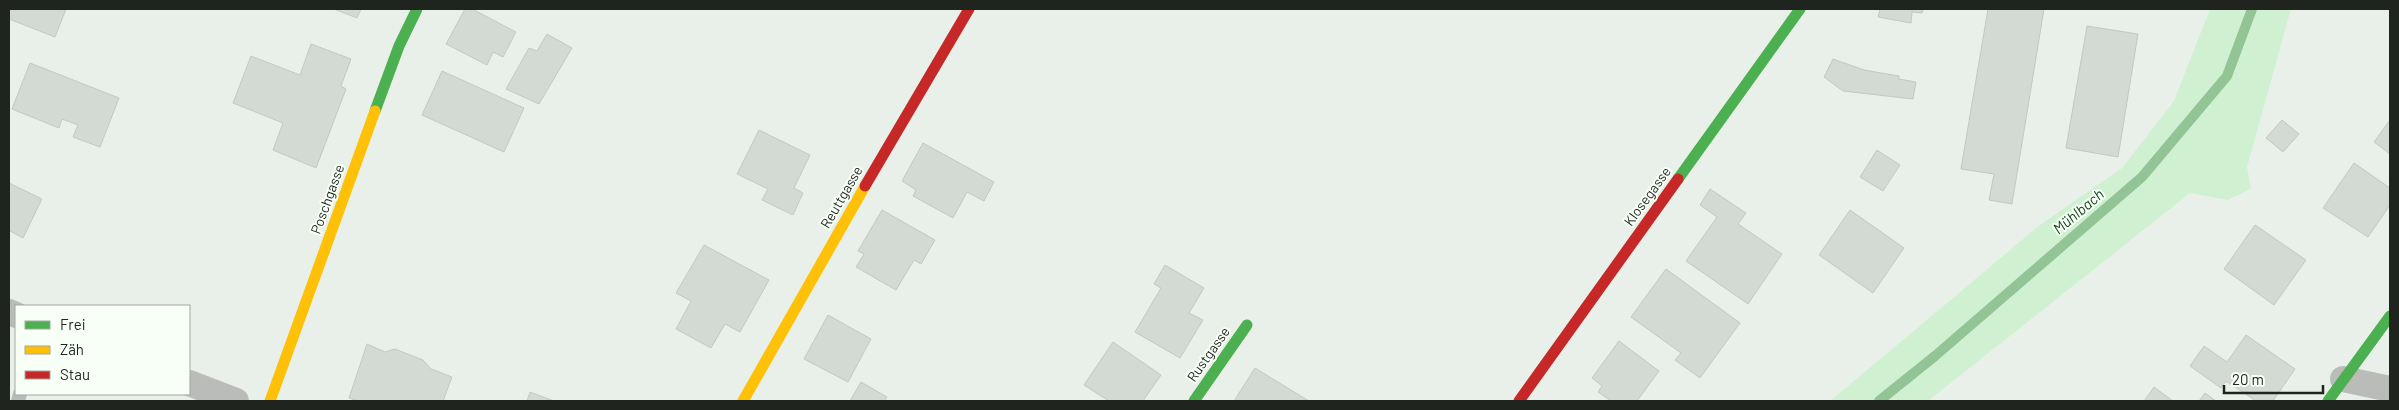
<svg xmlns="http://www.w3.org/2000/svg" width="2399" height="410" font-family="Barlow,sans-serif">
<style>
.green{fill:#cff1d1}
.lines{fill:none;stroke-linecap:round;stroke-linejoin:round}
.stream{stroke:#93c496;stroke-width:10}
.building{fill:#d3d9d3;stroke:#c3c8c3}
.lane{stroke:#b9bcb9;stroke-width:14}
.street{stroke:#b9bcb9;stroke-width:26}
.fast{stroke:#4caf50;stroke-width:11}
.slow{stroke:#ffc107;stroke-width:11}
.jam{stroke:#c62828;stroke-width:11}
.labels{text-anchor:middle;dominant-baseline:central;stroke-width:4;stroke-linejoin:round;paint-order:stroke}
.street-label{font-size:14px;fill:#1f241f;stroke:#f7fff7}
.water-label{font-size:15px;font-style:italic;fill:#0d3e15;stroke:#f7fff7}
</style>
<rect width="100%" height="100%" fill="#e9f0e9"/>
<path class="green" d="M2210 9H2291L2247 167 2251 189 2228 200 2190 193 1928 401H1830L2040 225 2122 168 2174 101Z"/>
<g class="lines">
<path class="stream" d="M1879 401 1935 356 2142 177 2227 76 2252 9"/>
</g>
<g class="building">
<path d="M9 9H66L55 37 9 19Z"/>
<path d="M334 9H361L357 18Z"/>
<path d="M465 9H472L516 32 503 57 493 52 487 65 446 44Z"/>
<path d="M1880 9H1923L1922 13 1912 12 1911 23 1878 17Z"/>
<path d="M1988 9H2044L2012 204 1989 200 1994 174 1961 169Z"/>
<path d="M2087 26 2138 34 2118 157 2066 148Z"/>
<path d="M547 34 572 48 539 104 506 89 529 48 537 51Z"/>
<path d="M311 44 351 59 341 86 346 89 316 168 273 150 283 123 233 103 251 56 300 75Z"/>
<path d="M1833 59 1864 70 1899 76V79L1916 82 1913 99 1843 91 1824 77Z"/>
<path d="M30 63 119 98 100 147 73 137 78 125 62 119 59 128 12 109Z"/>
<path d="M442 71 524 108 504 152 422 115Z"/>
<path d="M2282 120 2299 134 2283 152 2266 138Z"/>
<path d="M2390 120V154L2374 142Z"/>
<path d="M759 130 810 155 794 188 803 193 793 215 762 200 768 189 737 174Z"/>
<path d="M923 143 994 182 984 201 967 192 953 218 913 196 916 190 902 181Z"/>
<path d="M1877 150 1900 165 1883 191 1860 177Z"/>
<path d="M2354 163 2390 188V205L2368 237 2323 208Z"/>
<path d="M9 183 42 199 23 238 10 231 9 234Z"/>
<path d="M1710 189 1746 213 1738 224 1782 254 1748 304 1686 261 1717 217 1700 205Z"/>
<path d="M882 210 935 240 921 264 914 260 896 290 856 267 864 254 858 251Z"/>
<path d="M1850 210 1904 248 1873 293 1819 255Z"/>
<path d="M2255 225 2306 260 2274 305 2224 269Z"/>
<path d="M704 245 769 280 740 332 725 324 711 348 676 329 691 301 676 293Z"/>
<path d="M1165 265 1204 288 1189 313 1203 320 1180 358 1135 332 1161 288 1154 284Z"/>
<path d="M1666 269 1740 323 1700 378 1675 360 1681 353 1631 317Z"/>
<path d="M828 315 871 339 848 382 804 359Z"/>
<path d="M2246 335 2295 369 2273 401H2256L2226 381 2221 388 2190 366 2204 346 2227 362Z"/>
<path d="M1619 341 1659 371 1637 401H1611L1598 392 1602 386 1592 378Z"/>
<path d="M1113 342 1161 375 1143 401H1109L1084 385Z"/>
<path d="M367 344 385 352 395 349 423 360 431 369 452 377 443 401H358L349 398Z"/>
<path d="M1255 368 1309 401H1234Z"/>
<path d="M861 382 887 397 884 401H850Z"/>
<path d="M2154 387 2173 401H2144Z"/>
<path d="M530 392 554 401H527Z"/>
<path d="M2205 393 2216 401H2199Z"/>
</g>
<g class="lines">
<path class="lane" d="M18 401 20 394"/>
<g class="street">
<path d="M9 312 16 315"/>
<path d="M2343 379 2390 389"/>
<path d="M189 383 236 401"/>
</g>
<g class="fast">
<path d="M375 111 399 46 417 9"/>
<path d="M1678 179 1800 9"/>
<path d="M1194 401 1247 325"/>
<path d="M2328 401 2390 316"/>
</g>
<g class="slow">
<path d="M270 401 375 111"/>
<path d="M743 401 865 186"/>
</g>
<g class="jam">
<path d="M865 186 969 9"/>
<path d="M1519 401 1678 179"/>
</g>
</g>
<g class="labels">
<g class="street-label">
<text transform="translate(1647 196) rotate(-54)">Klosegasse</text>
<text transform="translate(841 197) rotate(-60)">Reuttgasse</text>
<text transform="translate(327 199) rotate(-70)">Poschgasse</text>
<text transform="translate(1208 354) rotate(-55)">Rustgasse</text>
</g>
<g class="water-label">
<text transform="translate(2078 211) rotate(-40)">Mühlbach</text>
</g>
</g>
<rect width="2399" height="410" fill="none" stroke="#1f241f" stroke-width="20"/>
<rect x="15" y="305" width="175" height="90" fill="#f7fff7" stroke="#a1a7a1"/>
<rect x="25" y="321" width="25" height="8" fill="#4caf50" stroke="#a1a7a1"/>
<text x="60" y="330" font-size="15" fill="#1f241f">Frei</text>
<rect x="25" y="346" width="25" height="8" fill="#ffc107" stroke="#a1a7a1"/>
<text x="60" y="355" font-size="15" fill="#1f241f">Zäh</text>
<rect x="25" y="371" width="25" height="8" fill="#c62828" stroke="#a1a7a1"/>
<text x="60" y="380" font-size="15" fill="#1f241f">Stau</text>
<path d="M2224 385v8h99v-8" fill="none" stroke="#1f241f" stroke-width="2.5"/>
<text x="2232" y="385" font-size="15" fill="#1f241f" stroke="#f7fff7" stroke-width="4" paint-order="stroke">20 m</text>
</svg>
